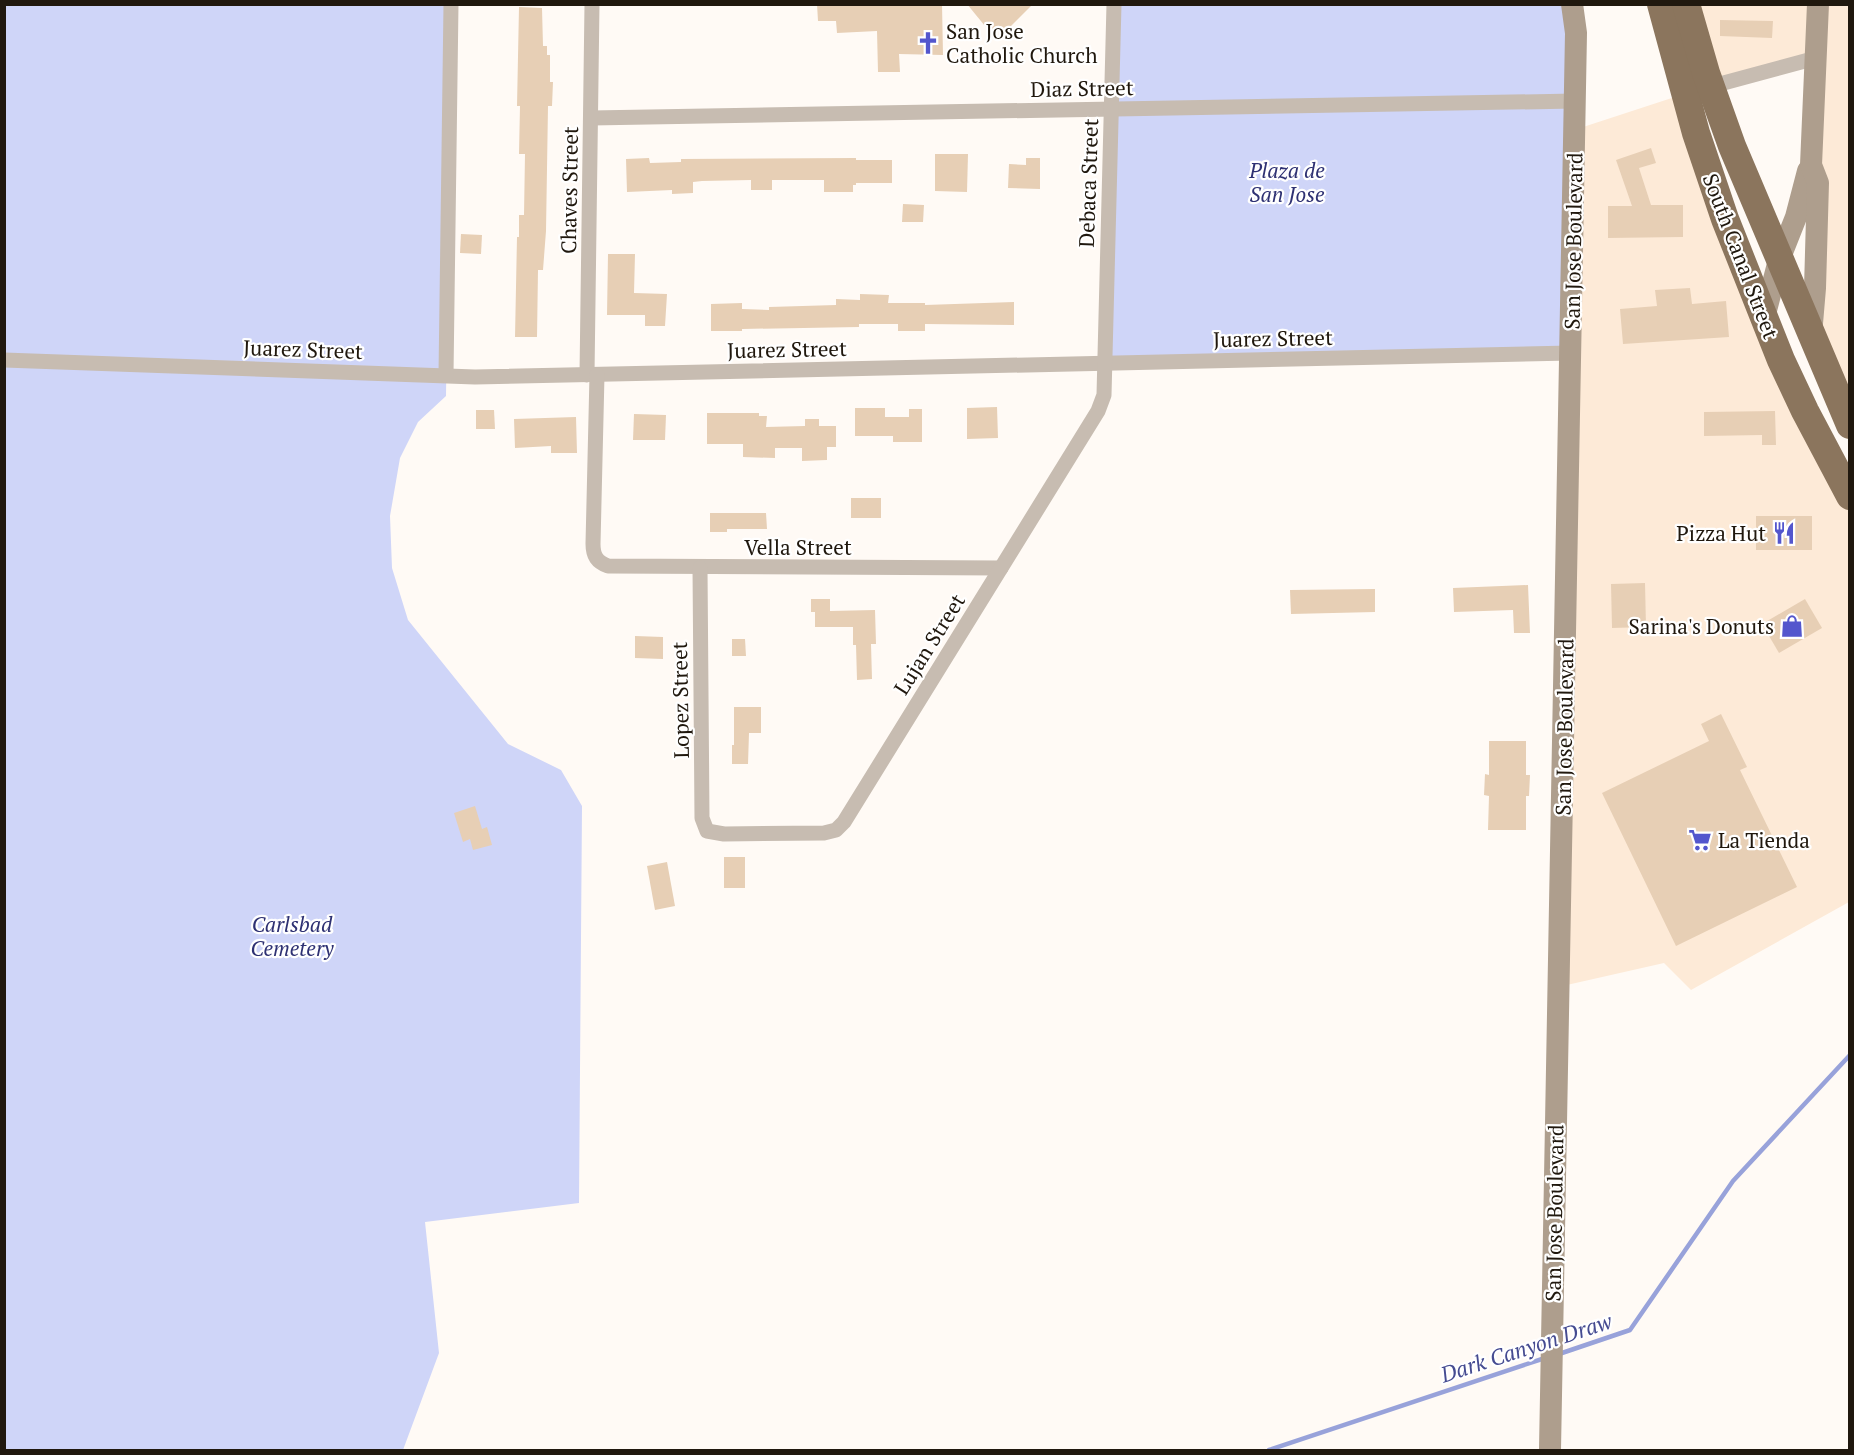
<svg xmlns="http://www.w3.org/2000/svg" width="1854" height="1455" font-family="'PT Serif',serif">
<style>
.built{fill:#fdead7}
.green{fill:#cfd5f8}
.lines{fill:none;stroke-linecap:round;stroke-linejoin:round}
.stream{stroke:#98a2da;stroke-width:4.5}
.building{fill:#e7cfb5}
.street{stroke:#c7bcb1;stroke-width:15}
.secondary{stroke:#ae9e8d;stroke-width:22}
.highway{stroke:#8b755d;stroke-width:28}
.labels{text-anchor:middle;dominant-baseline:central;stroke-width:4.5;stroke-linejoin:round;paint-order:stroke}
.poi-label{font-size:21px;fill:#20180e;stroke:#fff;text-anchor:start}
.street-label{font-size:21px;fill:#20180e;stroke:#fff}
.park-label{font-size:21px;font-style:italic;fill:#2e3173;stroke:#fff}
.water-label{font-size:22px;font-style:italic;fill:#454b91;stroke:#fff}
</style>
<rect width="100%" height="100%" fill="#fffaf5"/>
<g class="built">
<path d="M1687 5H1849V425L1811 336 1816 58 1710 86Z"/>
<path d="M1684 94 1849 496V902L1691 990 1664 963 1558 987 1574 130Z"/>
</g>
<g class="green">
<path d="M5 5H451L446 396 418 422 400 458 390 516 392 568 408 620 508 744 561 770 582 806 579 1203 425 1222 439 1353 403 1450H5Z"/>
<path d="M1114 5H1572L1571 353 1104 363Z"/>
</g>
<g class="lines">
<g class="stream">
<path d="M1559 1354 1630 1330 1733 1181 1850 1055"/>
<path d="M1269 1450 1545 1358"/>
</g>
</g>
<g class="building">
<path d="M817 4H942L943 55 899 54 900 72H878L877 31 837 33 836 21H818Z"/>
<path d="M967 4H1033L1006 31H989Z"/>
<path d="M519 7 542 8 543 46H547V55H550V82H553L552 106H548L546 231 543 270H538L537 337H515L517 237H519V215H524L525 154H519L520 106H517Z"/>
<path d="M1720 20 1773 21 1772 38 1720 36Z"/>
<path d="M1651 148 1656 163 1639 168 1651 205H1683V237L1608 238V206H1632L1616 160Z"/>
<path d="M935 154H968L967 192 935 191Z"/>
<path d="M649 158 650 163 681 162V159L856 158V160H892V183H856V185H853V192H824V180H772V190H751V180L702 181 693 182V193L672 194V190L627 192 626 159Z"/>
<path d="M1026 158H1040V189L1008 188 1009 164 1026 165Z"/>
<path d="M903 204 924 205 923 222H902Z"/>
<path d="M461 234 482 235 481 254 460 253Z"/>
<path d="M608 254H635L634 293 667 294 665 326H645V315H607Z"/>
<path d="M1690 288 1692 304 1726 301 1729 337 1623 344 1620 309 1657 306 1655 290Z"/>
<path d="M860 294 889 295 888 303H925V305L1014 302V325L925 324V331H898V324H859V327L742 329V331H711V304L742 303V309L769 310V307L836 305V299L860 300Z"/>
<path d="M997 407 998 438 967 439V408Z"/>
<path d="M855 408H885V417H909V409H922V442H893V436H855Z"/>
<path d="M476 410H494L495 429H476Z"/>
<path d="M1775 411 1776 445H1762V435L1704 436V412Z"/>
<path d="M707 413H759V416H767L766 427 805 426V419H819V426H836V447H827V460L802 461V448H775V458L743 457V444H707Z"/>
<path d="M634 414 666 415 665 440H633Z"/>
<path d="M576 417 577 453H551V446L515 448 514 419Z"/>
<rect x="851" y="498" width="30" height="20"/>
<path d="M710 513H766L767 529H727V532H710Z"/>
<rect x="1756" y="516" width="56" height="34"/>
<path d="M1645 583 1646 627 1612 628 1611 584Z"/>
<path d="M1528 585 1530 633H1514L1513 610 1454 612 1453 588Z"/>
<path d="M1375 589V612L1291 614 1290 590Z"/>
<path d="M811 599H830V611L875 610 876 644H871L872 679 857 680 856 645H853V627H815V612H811Z"/>
<path d="M1805 599 1822 628 1779 653 1762 624Z"/>
<path d="M635 636 663 637V659L635 658Z"/>
<path d="M732 639H745L746 656H732Z"/>
<path d="M734 707H761V733H749L748 764H732V745H734Z"/>
<path d="M1721 714 1747 767 1740 770 1797 887 1676 946 1602 793 1709 741 1701 724Z"/>
<path d="M1489 741H1526V775H1530L1529 796H1526V830H1488L1489 796 1484 795 1485 774 1489 775Z"/>
<path d="M475 806 482 829 487 827 492 845 473 850 470 839 463 842 454 813Z"/>
<rect x="724" y="857" width="21" height="31"/>
<path d="M667 862 675 906 655 910 647 866Z"/>
</g>
<g class="lines">
<g class="street">
<path d="M1705 88 1816 58"/>
<path d="M591 118 1575 101"/>
<path d="M4 360 475 377 1571 353"/>
<path d="M446 375 451 4"/>
<path d="M587 375 592 4"/>
<path d="M597 375 593 544C593 556 597 562 608 566L1001 568"/>
<path d="M700 568 702 818 707 831 724 834 824 833 836 830 844 822 1098 411 1104 395 1114 4"/>
</g>
<g class="secondary">
<path d="M1764 318 1779 260 1796 217 1808 171"/>
<path d="M1811 335 1815 288 1818 183 1811 165 1818 4"/>
<path d="M1550 1450 1576 33 1572 4"/>
</g>
<g class="highway">
<path d="M1661 4 1696 133 1725 219 1781 360 1805 411 1850 496"/>
<path d="M1686 4 1706 73 1732 146 1850 425"/>
</g>
</g>
<defs>
<g id="church-bare" transform="scale(1.8)"><path d="M-1.2-6h2.4v3.5h3.3v2.4h-3.3V6h-2.4V-.1h-3.3v-2.4h3.3Z" fill="#5356cd" stroke="#fff" stroke-width="2.5" paint-order="stroke"/></g>
<g id="restaurant-bare" transform="scale(1.8)"><path d="M-5-6h1v4h1v-4h1v4h1v-4h1v5L-1.5 .5V6h-2V.5L-5-1ZM5-6V6H3V1.5H1.5Q1.5-4 5-6Z" fill="#5356cd" stroke="#fff" stroke-width="2.5" paint-order="stroke"/></g>
<g id="shop-bare" transform="scale(1.8)"><path d="M-5-2.5h2.3a2.7 3.5 0 0 1 5.4 0H5L5.5 6h-11ZM-1.5-2.5h3a1.5 2.3 0 0 0-3 0Z" fill="#5356cd" stroke="#fff" stroke-width="2.5" paint-order="stroke"/></g>
<g id="supermarket-bare" transform="scale(1.8)"><path d="M-6-5.5h2.5l.6 2H6L4.5 2H-2.5L-4.4-4H-6ZM-1.5 3.2a1.3 1.3 0 1 0 .1 0ZM3 3.2a1.3 1.3 0 1 0 .1 0Z" fill="#5356cd" stroke="#fff" stroke-width="2.5" paint-order="stroke"/></g>
</defs>
<g fill-rule="evenodd">
<use href="#church-bare" x="928" y="43"/>
<use href="#restaurant-bare" x="1784" y="533"/>
<use href="#shop-bare" x="1792" y="626"/>
<use href="#supermarket-bare" x="1700" y="840"/>
</g>
<g class="labels">
<g class="poi-label">
<text x="946" y="31">San Jose<tspan x="946" dy="24">Catholic Church</tspan></text>
<text x="1766" y="533" text-anchor="end">Pizza Hut</text>
<text x="1774" y="626" text-anchor="end">Sarina's Donuts</text>
<text x="1718" y="840">La Tienda</text>
</g>
<g class="street-label">
<text transform="translate(1082 88) rotate(-1)">Diaz Street</text>
<text transform="translate(1088 183) rotate(-88)">Debaca Street</text>
<text transform="translate(569 190) rotate(-89)">Chaves Street</text>
<text transform="translate(1573 241) rotate(-89)">San Jose Boulevard</text>
<text transform="translate(1741 256) rotate(69)">South Canal Street</text>
<text transform="translate(1273 338) rotate(-1)">Juarez Street</text>
<text transform="translate(303 349) rotate(2)">Juarez Street</text>
<text transform="translate(787 349) rotate(-1)">Juarez Street</text>
<text x="798" y="547">Vella Street</text>
<text transform="translate(929 644) rotate(-58)">Lujan Street</text>
<text transform="translate(680 700) rotate(-91)">Lopez Street</text>
<text transform="translate(1564 727) rotate(-89)">San Jose Boulevard</text>
<text transform="translate(1554 1213) rotate(-89)">San Jose Boulevard</text>
</g>
<g class="park-label">
<text x="1287" y="170">Plaza de<tspan x="1287" dy="24">San Jose</tspan></text>
<text x="292" y="924">Carlsbad<tspan x="292" dy="24">Cemetery</tspan></text>
</g>
<g class="water-label">
<text transform="translate(1526 1347) rotate(-18)">Dark Canyon Draw</text>
</g>
</g>
<rect width="1854" height="1455" fill="none" stroke="#20180e" stroke-width="12"/>
</svg>
